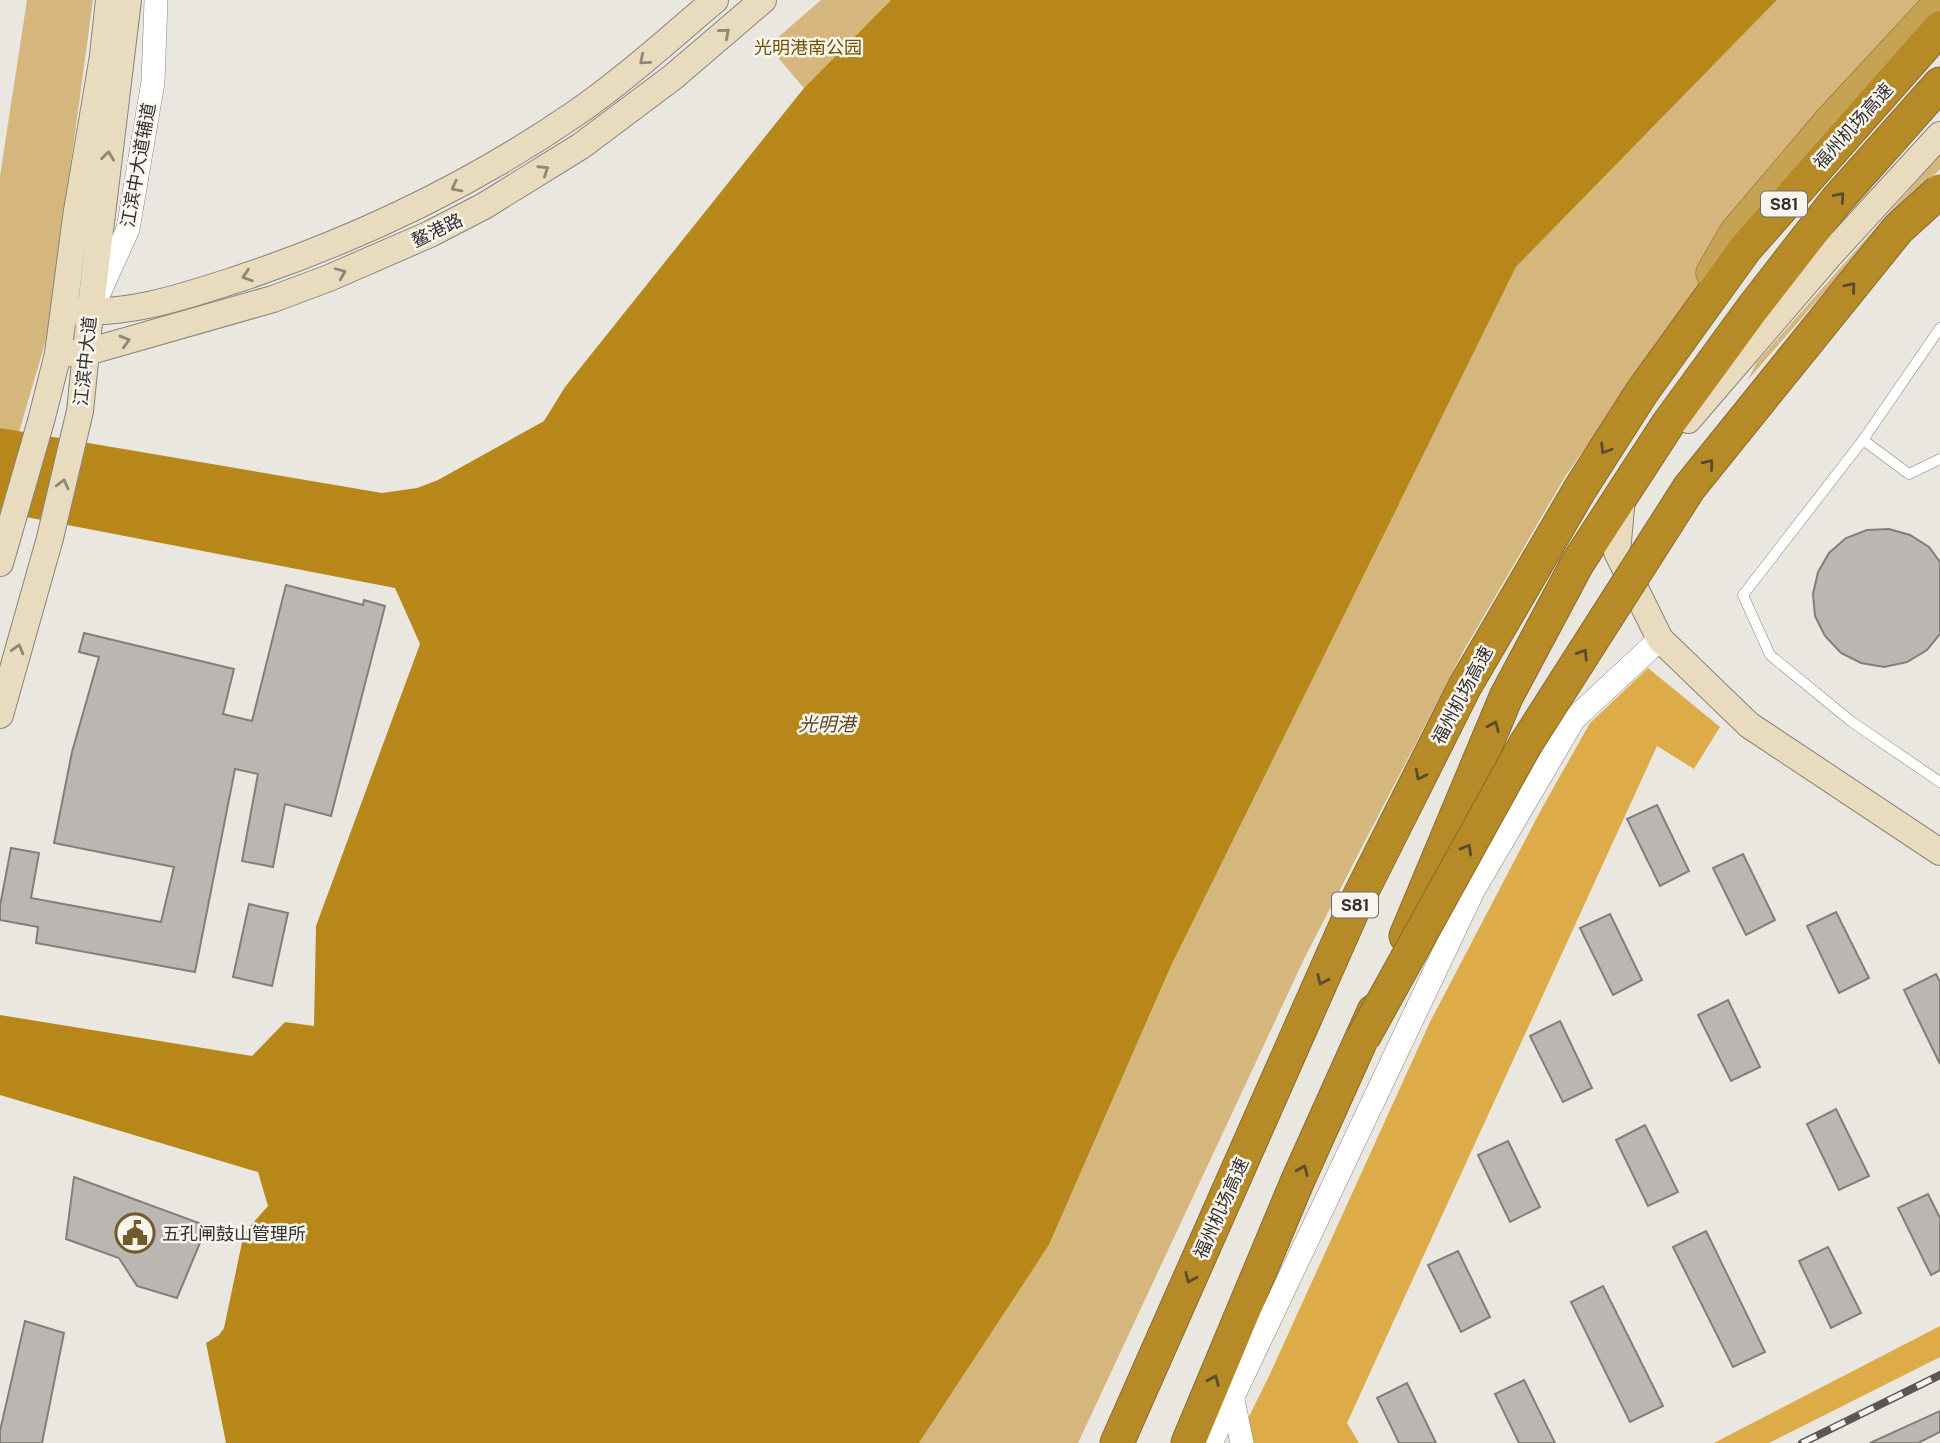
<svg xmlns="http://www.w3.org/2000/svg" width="1940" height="1443" font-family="'Public Sans','Noto Sans SC',sans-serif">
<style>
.green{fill:#d5b67d}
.forest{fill:#ddac49}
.water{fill:#b78819}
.building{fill:#bab6b1;stroke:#827f79;stroke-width:2}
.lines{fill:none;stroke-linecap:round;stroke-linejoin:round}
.service-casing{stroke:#86837d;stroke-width:11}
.tertiary-casing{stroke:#86837d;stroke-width:24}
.secondary-casing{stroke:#86837d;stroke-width:28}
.trunk-casing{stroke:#896b2a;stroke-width:33}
.motorway-casing{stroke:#896b2a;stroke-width:35}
.service{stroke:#fff;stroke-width:10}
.tertiary{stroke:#fff;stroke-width:23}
.secondary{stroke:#e9dcbe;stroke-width:26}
.trunk{stroke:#c6a253;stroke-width:32}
.motorway{stroke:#b78a28;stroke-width:33}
.rail-casing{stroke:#595754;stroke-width:8}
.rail{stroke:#f8f4ee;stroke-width:5;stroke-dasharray:16;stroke-linecap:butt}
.motorway-bridge-casing{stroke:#896b2a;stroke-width:35;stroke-linecap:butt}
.motorway-bridge{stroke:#b78a28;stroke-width:33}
.oneway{stroke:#8e8676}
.oneway2{stroke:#5b4c2d}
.labels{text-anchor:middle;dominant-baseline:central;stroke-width:5;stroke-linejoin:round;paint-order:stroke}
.shield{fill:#f8f4ee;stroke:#6e6c68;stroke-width:2}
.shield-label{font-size:16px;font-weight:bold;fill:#33312f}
.park-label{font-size:18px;fill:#725200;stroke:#f8f4ee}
.street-label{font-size:18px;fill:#33312f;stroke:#f8f4ee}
.poi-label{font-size:18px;fill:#33312f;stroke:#f8f4ee;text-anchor:start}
.water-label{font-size:19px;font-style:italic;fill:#5e4a21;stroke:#f8f4ee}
</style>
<rect width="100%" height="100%" fill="#eae7e1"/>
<g class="green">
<path d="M27 0H93L48 333 19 432 0 428V176Z"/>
<path d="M821 0H891L804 88 768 46Z"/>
<path d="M1777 0H1933L1699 289 1566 475 1464 650 1305 957 1078 1443H919L1049 1245 1171 966 1516 267Z"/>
<path d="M1940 155V169L1834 281 1747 381 1757 362Z"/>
</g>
<g class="forest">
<path d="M1648 668 1720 727 1694 769 1657 746 1347 1423 1359 1443H1236L1270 1374 1430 1022 1542 808 1590 723Z"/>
<path d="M1940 1326V1357L1769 1443H1714Z"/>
</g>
<path class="water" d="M891 0H1777L1516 267 1171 966 1049 1245 919 1443H226L206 1343 219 1335 224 1328 244 1233 268 1206 258 1172 0 1095V1015L252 1056 285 1022 314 1026 316 926 420 644 395 588 0 512V428L382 493 417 488 438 480 544 421 565 387 804 88Z"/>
<g class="building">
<path d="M1889 529 1910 535 1929 547 1940 562V634L1927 650 1907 662 1884 667 1861 663 1841 653 1825 636 1815 616 1813 594 1818 572 1829 553 1846 538 1867 530Z"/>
<path d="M286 585 363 605 364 600 385 606 331 816 285 804 273 867 242 861 258 774 235 769 195 972 36 943 38 927 0 920V906L11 848 39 853 31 898 161 922 174 867 54 843 72 752 99 657 79 652 84 633 234 669 223 714 252 721Z"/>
<path d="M1657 805 1689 871 1660 886 1627 819Z"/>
<path d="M1743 854 1775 920 1746 935 1713 868Z"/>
<path d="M249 904 288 913 272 986 233 977Z"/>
<path d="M1836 912 1869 978 1839 993 1807 926Z"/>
<path d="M1610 914 1642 980 1613 995 1580 928Z"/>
<path d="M1936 974 1940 982V1064L1904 990Z"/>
<path d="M1728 1000 1760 1067 1731 1081 1698 1015Z"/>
<path d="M1560 1021 1592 1088 1563 1102 1530 1036Z"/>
<path d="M1836 1109 1869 1176 1839 1190 1807 1124Z"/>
<path d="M1645 1125 1678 1192 1648 1206 1616 1140Z"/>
<path d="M1508 1141 1540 1207 1510 1222 1478 1155Z"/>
<path d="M74 1177 207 1226 177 1298 137 1286 119 1258 66 1239Z"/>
<path d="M1928 1194 1940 1218V1270L1931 1275 1898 1208Z"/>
<path d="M1706 1231 1765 1352 1733 1367 1673 1247Z"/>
<path d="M1828 1247 1861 1313 1831 1328 1799 1261Z"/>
<path d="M1458 1251 1490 1317 1461 1332 1428 1265Z"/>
<path d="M1603 1286 1663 1406 1630 1422 1571 1302Z"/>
<path d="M25 1321 64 1333 42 1443H0V1431Z"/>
<path d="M1524 1380 1555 1443H1519L1495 1394Z"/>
<path d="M1407 1383 1436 1443H1399L1377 1398Z"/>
<path d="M1940 1411V1432L1918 1443H1870Z"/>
</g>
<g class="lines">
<g class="service-casing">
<g id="service">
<path d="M1940 328 1863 440 1743 595 1770 655 1852 722 1940 782"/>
<path d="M1863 440 1909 474 1940 459"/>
</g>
</g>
<g class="tertiary-casing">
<g id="tertiary">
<path d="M96 300 128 229 153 82 156 0"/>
<path d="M1232 1396 1242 1443"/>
<path d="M1211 1443 1473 891 1574 719 1660 639"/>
</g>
</g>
<g class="secondary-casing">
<g id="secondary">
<path d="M65 310C123 317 180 298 235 280 356 240 470 186 576 113 625 79 670 38 715 0"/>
<path d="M58 354 87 352 273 299 329 278 430 234 484 206 581 146 673 77 763 0"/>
<path d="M1688 420 1829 256 1940 135"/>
<path d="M1622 497 1617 552 1660 639 1749 725 1940 852"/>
<path d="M0 563 41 421 58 354 76 217 103 56 109 0"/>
<path d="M0 715 50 538 80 411 90 313 128 0"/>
</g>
</g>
<g class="trunk-casing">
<path id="trunk" d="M1712 273 1735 233 1829 122 1940 2"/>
</g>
<g class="motorway-casing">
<g id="motorway">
<path d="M1406 936 1506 697 1577 564 1668 424 1752 309 1836 201 1940 84"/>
<path d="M1117 1443 1355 905 1465 686 1580 489 1642 392 1745 249 1940 28"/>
<path d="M1188 1443 1298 1180 1374 1011"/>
</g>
</g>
<use href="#service" class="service"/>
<use href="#tertiary" class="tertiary"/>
<use href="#secondary" class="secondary"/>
<use href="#trunk" class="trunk"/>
<use href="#motorway" class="motorway"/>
<g class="rail-casing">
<path id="rail" d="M1802 1443 1940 1375"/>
</g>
<use href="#rail" class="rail"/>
<g class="motorway-bridge-casing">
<path id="motorway-bridge" d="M1363 1038 1525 745 1689 488 1898 229 1940 191"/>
</g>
<use href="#motorway-bridge" class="motorway-bridge"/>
</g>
<defs><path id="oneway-chevron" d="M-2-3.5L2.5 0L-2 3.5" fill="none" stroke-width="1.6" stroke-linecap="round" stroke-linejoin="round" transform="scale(1.75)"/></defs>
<g class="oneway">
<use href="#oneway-chevron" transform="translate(725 33) rotate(-41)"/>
<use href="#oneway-chevron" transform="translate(644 60) rotate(140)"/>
<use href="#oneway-chevron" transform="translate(108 156) rotate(-83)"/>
<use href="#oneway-chevron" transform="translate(544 170) rotate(-33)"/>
<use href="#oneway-chevron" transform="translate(456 187) rotate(152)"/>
<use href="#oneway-chevron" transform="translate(341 273) rotate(-23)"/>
<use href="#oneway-chevron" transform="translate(247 276) rotate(162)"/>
<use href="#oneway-chevron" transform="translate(125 341) rotate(-16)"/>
<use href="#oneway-chevron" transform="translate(63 484) rotate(-76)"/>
<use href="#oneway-chevron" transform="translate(18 649) rotate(-74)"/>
</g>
<g class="oneway2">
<use href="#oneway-chevron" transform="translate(1840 197) rotate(-49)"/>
<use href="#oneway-chevron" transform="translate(1851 287) rotate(-51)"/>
<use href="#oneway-chevron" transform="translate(1605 449) rotate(122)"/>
<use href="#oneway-chevron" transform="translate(1709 464) rotate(-51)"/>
<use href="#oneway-chevron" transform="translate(1583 654) rotate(-57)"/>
<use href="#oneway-chevron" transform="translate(1494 726) rotate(-67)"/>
<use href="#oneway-chevron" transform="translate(1420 775) rotate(117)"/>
<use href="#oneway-chevron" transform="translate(1467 849) rotate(-61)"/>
<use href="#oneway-chevron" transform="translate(1322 980) rotate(114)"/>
<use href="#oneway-chevron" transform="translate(1303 1170) rotate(-66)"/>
<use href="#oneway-chevron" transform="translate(1190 1278) rotate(114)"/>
<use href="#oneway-chevron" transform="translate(1214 1380) rotate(-67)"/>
</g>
<defs>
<g id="civic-ring" transform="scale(2.0125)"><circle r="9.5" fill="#f8f4ee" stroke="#725a2b" stroke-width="1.5"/><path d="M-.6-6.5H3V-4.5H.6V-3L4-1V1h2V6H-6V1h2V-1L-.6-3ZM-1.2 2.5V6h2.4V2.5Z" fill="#725a2b"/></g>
</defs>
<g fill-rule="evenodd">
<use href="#civic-ring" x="135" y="1233"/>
</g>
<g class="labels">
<g class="shield">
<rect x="1761" y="191.5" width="46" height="25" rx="5"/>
<rect x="1332" y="892.5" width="46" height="25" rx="5"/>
</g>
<g class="shield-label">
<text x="1784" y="204">S81</text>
<text x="1355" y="905">S81</text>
</g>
<g class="park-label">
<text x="808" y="47">光明港南公园</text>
</g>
<g class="street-label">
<text transform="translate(1853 126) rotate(-48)">福州机场高速</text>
<text transform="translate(138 165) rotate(-80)">江滨中大道辅道</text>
<text transform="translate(437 230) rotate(-26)">鳌港路</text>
<text transform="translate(85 361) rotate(-84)">江滨中大道</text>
<text transform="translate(1462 695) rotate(-62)">福州机场高速</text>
<text transform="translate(1221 1208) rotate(-66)">福州机场高速</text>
</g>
<g class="poi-label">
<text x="162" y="1233">五孔闸鼓山管理所</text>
</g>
<g class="water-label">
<text x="827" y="724">光明港</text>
</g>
</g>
</svg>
